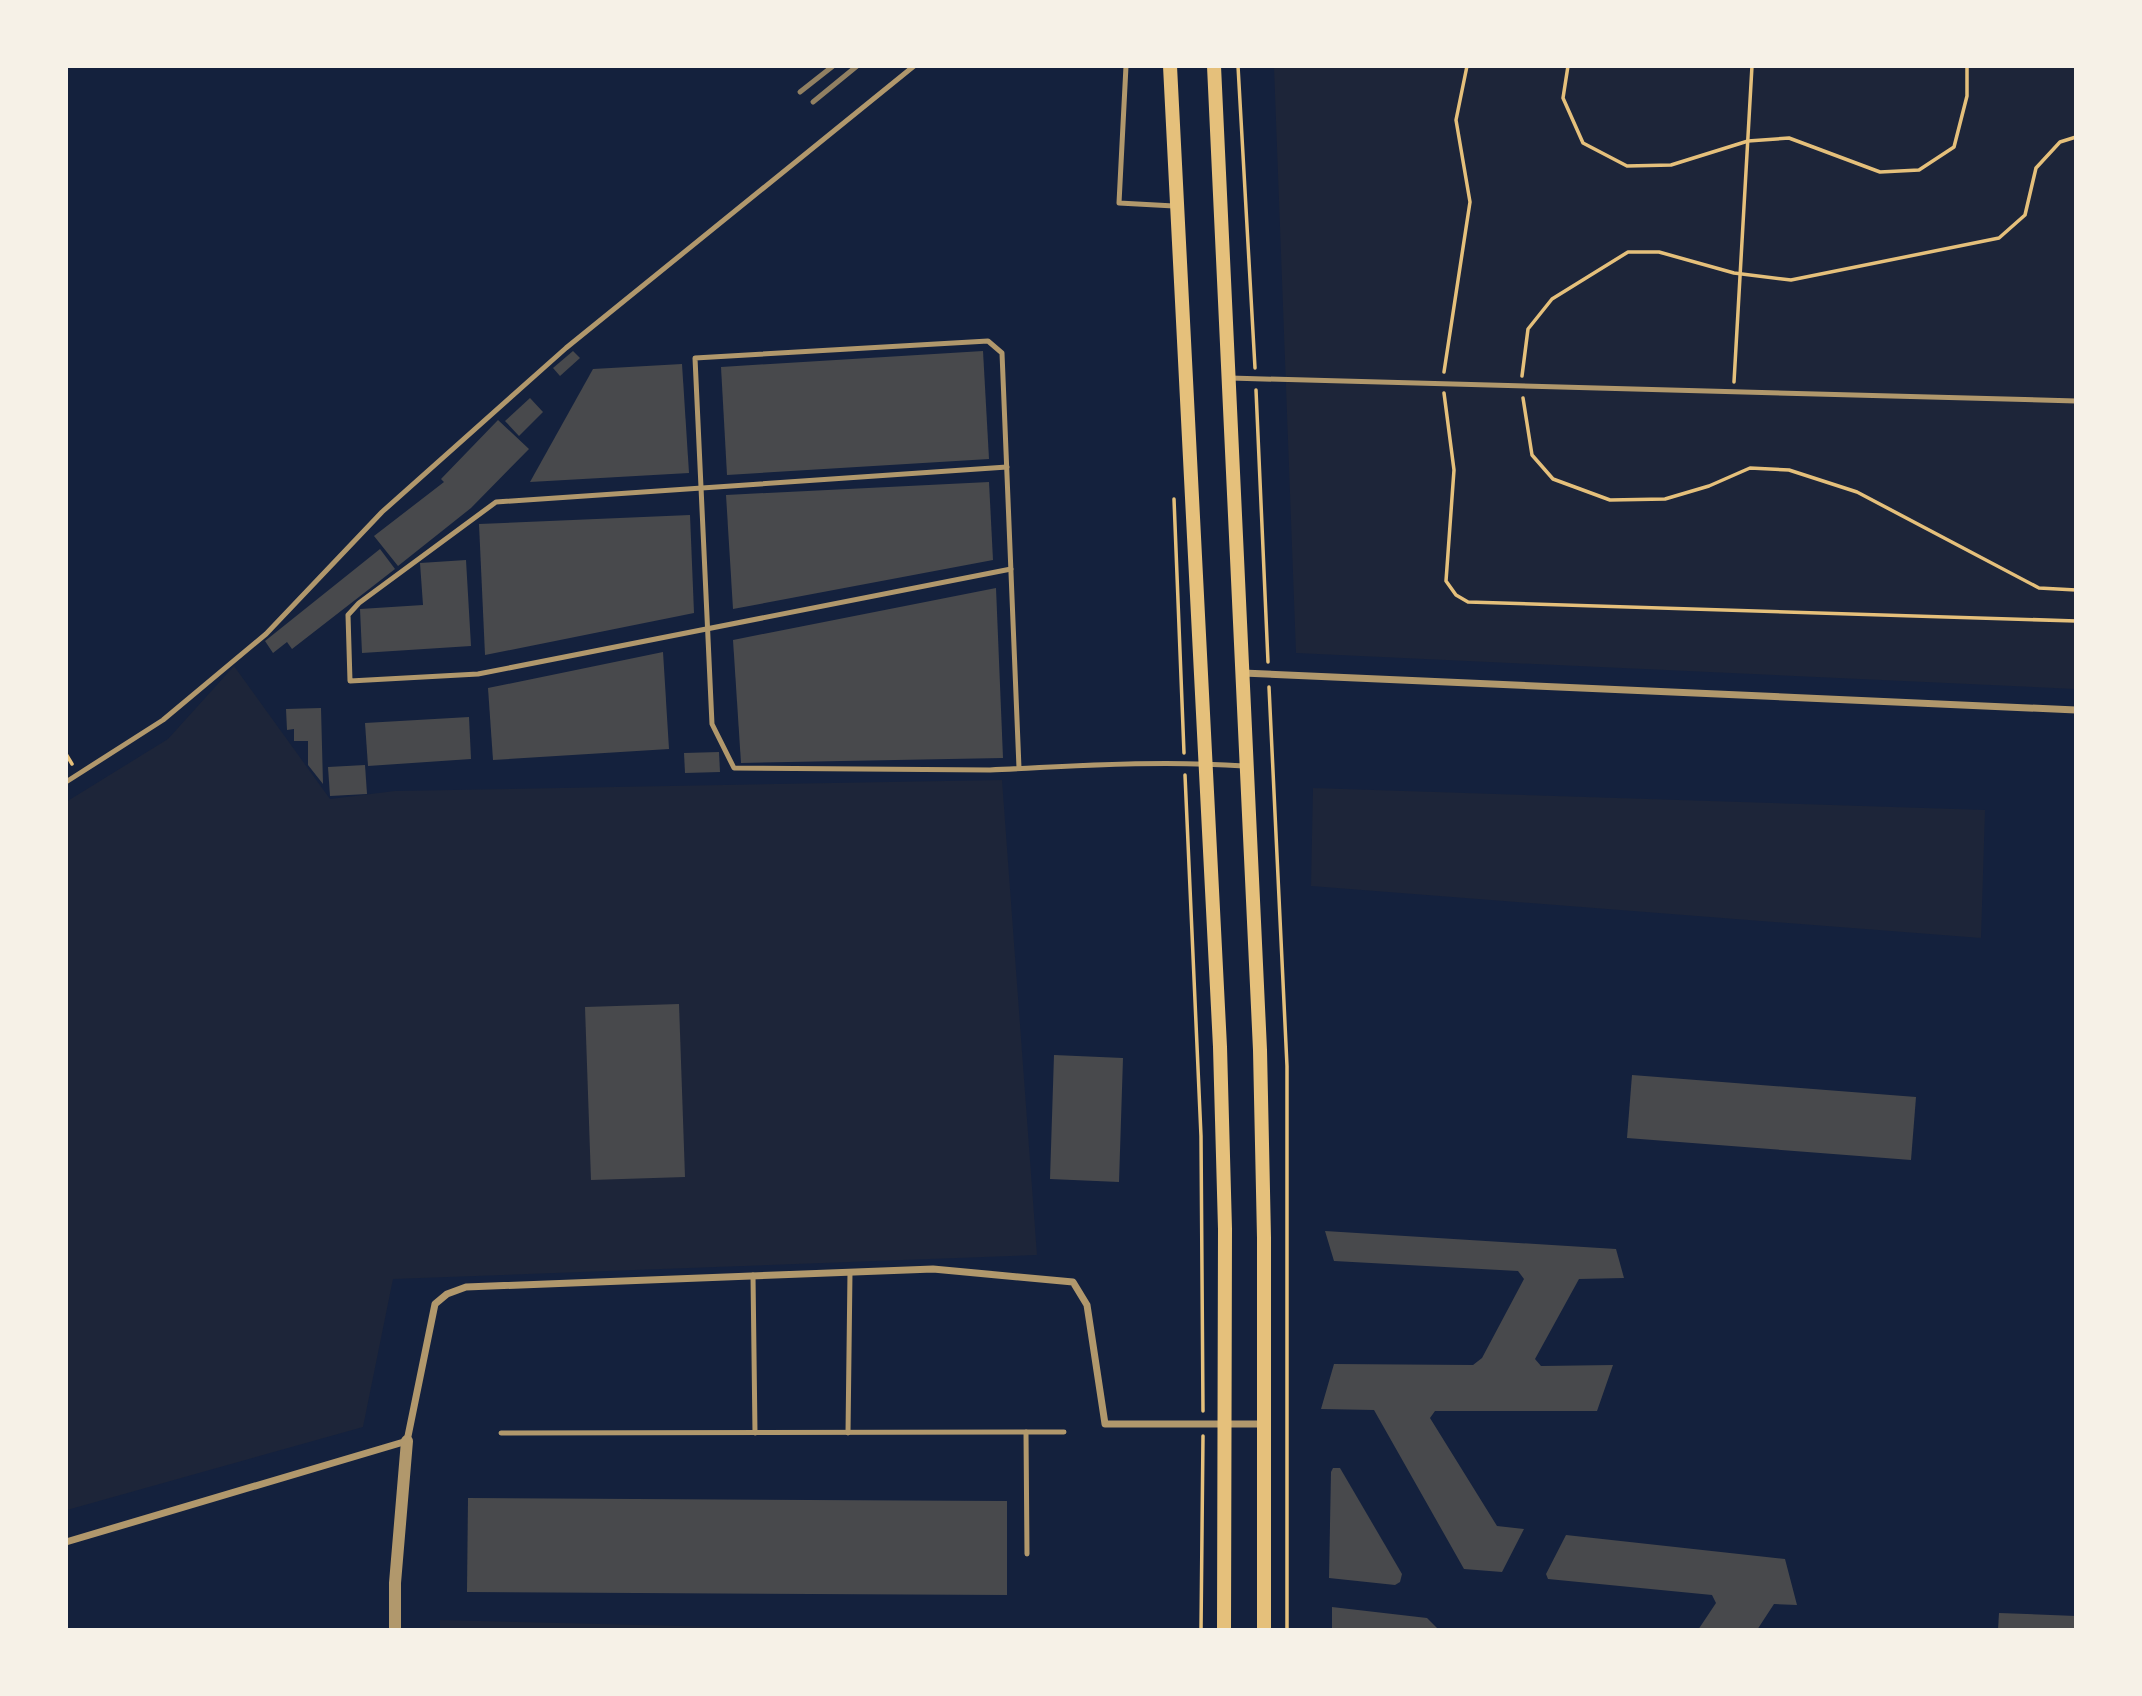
<svg xmlns="http://www.w3.org/2000/svg" width="2142" height="1696" font-family="Quicksand,sans-serif">
<style>
.green{fill:#1d2539}
.building{fill:#48494c}
.lines{fill:none;stroke-linecap:round;stroke-linejoin:round}
.path{stroke:#e5c07b;stroke-width:3.5}
.service{stroke:#b1986c;stroke-width:5}
.minor{stroke:#b1986c;stroke-width:7}
.tertiary{stroke:#b1986c;stroke-width:12}
.secondary{stroke:#e5c07b;stroke-width:14}
.rail{stroke:#918062;stroke-width:5}
</style>
<rect width="100%" height="100%" fill="#14213d"/>
<g class="green">
<path d="M1274 67H2075V689L1296 653Z"/>
<path d="M234 666 330 799 395 791 1002 780 1037 1255 393 1279 363 1427 67 1510 66 802 168 739Z"/>
<path d="M1313 788 1985 810 1981 938 1311 886Z"/>
<path d="M440 1620 800 1629 440 1630Z"/>
</g>
<g class="building">
<path d="M573 351 580 358 560 376 553 368Z"/>
<path d="M983 351 989 459 727 475 721 367Z"/>
<path d="M682 364 689 473 530 482 593 369Z"/>
<path d="M530 398 543 412 519 436 505 421Z"/>
<path d="M498 420 529 449 471 508 398 566 374 536 444 482 441 479Z"/>
<path d="M989 482 993 560 733 609 726 495Z"/>
<path d="M690 515 694 613 485 655 479 524Z"/>
<path d="M380 549 395 569 292 649 287 642 273 653 265 641Z"/>
<path d="M466 560 471 646 362 653 360 609 423 605 420 563Z"/>
<path d="M996 588 1003 758 741 763 733 640Z"/>
<path d="M663 652 669 749 493 760 488 688Z"/>
<path d="M321 708 323 784 308 765V741H294V729L287 730 286 709Z"/>
<path d="M469 717 471 759 368 766 365 723Z"/>
<path d="M719 752 720 772 685 773 684 753Z"/>
<path d="M365 765 367 794 330 796 328 767Z"/>
<path d="M679 1004 685 1177 591 1180 585 1007Z"/>
<path d="M1054 1055 1123 1058 1119 1182 1050 1179Z"/>
<path d="M1632 1075 1916 1097 1911 1160 1627 1138Z"/>
<path d="M1325 1231 1616 1249 1624 1278 1579 1279 1535 1359 1541 1366 1613 1365 1597 1411H1435L1430 1418 1497 1526 1524 1529 1502 1572 1464 1569 1374 1410 1321 1409 1334 1364 1473 1365 1482 1358 1524 1279 1518 1271 1334 1261Z"/>
<path d="M1333 1468H1340L1402 1574 1400 1582 1395 1585 1329 1578 1331 1472Z"/>
<path d="M468 1498 1007 1501V1595L467 1592Z"/>
<path d="M1566 1535 1785 1559 1797 1605 1774 1604 1757 1630H1698L1716 1603 1712 1595 1548 1579 1546 1574Z"/>
<path d="M1332 1607 1427 1618 1439 1630H1332Z"/>
<path d="M1999 1613 2076 1616V1630H1998Z"/>
</g>
<g class="lines">
<g class="path">
<path d="M1238 66 1255 368"/>
<path d="M1568 66 1563 98 1583 143 1627 166 1671 165 1748 141 1789 138 1880 172 1919 170 1954 147 1967 96V66"/>
<path d="M1444 372 1470 202 1456 120 1467 66"/>
<path d="M1522 376 1528 329 1552 299 1628 252H1659L1734 273 1791 280 1999 238 2025 215 2036 168 2060 142 2076 137"/>
<path d="M1734 382 1752 66"/>
<path d="M1256 390 1268 662"/>
<path d="M1444 393 1454 470 1446 581 1456 595 1468 602 2076 621"/>
<path d="M1523 398 1532 455 1553 479 1610 500 1665 499 1709 486 1750 468 1789 470 1857 492 2039 588 2076 590"/>
<path d="M1174 499 1184 753"/>
<path d="M1269 687 1287 1066V1630"/>
<path d="M66 754 72 764"/>
<path d="M1185 775 1201 1136 1203 1411"/>
<path d="M1201 1630 1203 1436"/>
</g>
<g class="service">
<path d="M1126 66 1119 203 1174 206"/>
<path d="M1230 378 2076 401"/>
<path d="M1007 467 496 502 359 603 348 615 350 681 478 674 1011 569"/>
<path d="M1019 768 1002 353 988 341 695 358 712 724 734 768 990 770C1075 766 1159 760 1244 766"/>
<path d="M66 782 163 720 266 634 382 512 566 348 914 66"/>
<path d="M753 1275 755 1433"/>
<path d="M1026 1432 1027 1554"/>
<path d="M501 1433 1064 1432"/>
<path d="M848 1433 850 1272"/>
</g>
<g class="minor">
<path d="M1243 673 2076 710"/>
<path d="M66 1542 407 1441 435 1304 447 1294 466 1287 933 1269 1073 1282 1087 1305 1105 1424H1264"/>
</g>
<path class="tertiary" d="M395 1630V1583L407 1441"/>
<g class="secondary">
<path d="M1170 66 1220 1047 1225 1229 1224 1630"/>
<path d="M1214 66 1260 1050 1264 1238V1630"/>
</g>
<g class="rail">
<path d="M800 92 833 66"/>
<path d="M813 102 857 66"/>
</g>
</g>
<rect width="2142" height="1696" fill="none" stroke="#f6f1e7" stroke-width="136"/>
</svg>
